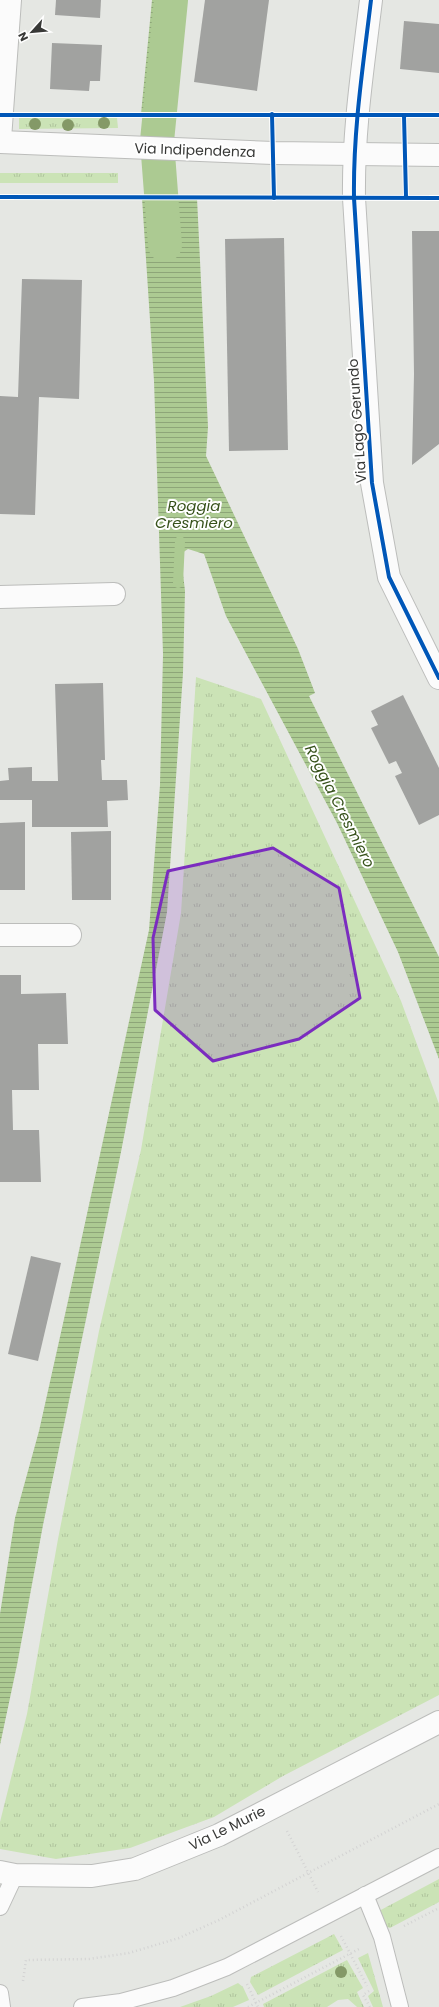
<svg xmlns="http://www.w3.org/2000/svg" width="439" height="2007" font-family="Poppins,sans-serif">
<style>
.grass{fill:url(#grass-tufts)}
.water{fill:url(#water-rules)}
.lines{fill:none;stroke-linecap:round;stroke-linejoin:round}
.stream{stroke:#acca92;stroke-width:10}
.canal{stroke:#acca92;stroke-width:34}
.building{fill:#a1a2a0}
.service-casing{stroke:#bcbdbb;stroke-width:18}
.minor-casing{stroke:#bcbdbb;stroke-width:24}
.tertiary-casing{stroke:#bcbdbb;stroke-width:24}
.path{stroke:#d3d3d3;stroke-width:2.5;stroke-dasharray:1 3;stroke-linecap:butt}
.service{stroke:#fbfbfb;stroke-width:16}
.minor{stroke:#fbfbfb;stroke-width:22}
.tertiary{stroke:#fbfbfb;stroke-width:22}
.cycleway-casing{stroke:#fff;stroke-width:6}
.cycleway{stroke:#0057b8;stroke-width:4}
.tree{fill:#849967}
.marked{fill:#7b2cbf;fill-opacity:0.2;stroke:#7b2cbf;stroke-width:3;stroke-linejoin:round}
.labels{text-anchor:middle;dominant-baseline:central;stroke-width:4;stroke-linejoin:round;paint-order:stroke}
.street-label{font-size:14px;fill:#383937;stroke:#fff}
.water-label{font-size:15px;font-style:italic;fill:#36511a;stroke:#fff}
</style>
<defs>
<pattern id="grass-tufts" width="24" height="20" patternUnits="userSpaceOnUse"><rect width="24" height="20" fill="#cbe3b6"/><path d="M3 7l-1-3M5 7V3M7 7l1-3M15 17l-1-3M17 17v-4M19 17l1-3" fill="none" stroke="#afc49d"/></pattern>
<pattern id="water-rules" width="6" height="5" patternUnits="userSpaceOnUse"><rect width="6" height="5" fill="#acca92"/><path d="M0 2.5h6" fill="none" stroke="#8da578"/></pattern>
</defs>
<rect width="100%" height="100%" fill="#e5e7e3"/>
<g class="grass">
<path d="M19 118H117L118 128 19 129Z"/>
<rect x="0" y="173" width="118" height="10"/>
<path d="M196 677 261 699 401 1001 439 1104V1695L283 1776 214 1817 130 1848 56 1859 0 1849V1822L27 1714 58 1539 99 1331 141 1150 181 913Z"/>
<path d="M439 1879V1902L390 1928 384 1926 377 1912Z"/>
<path d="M334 1934 343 1950 258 1995 250 1982 251 1977Z"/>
<path d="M368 1953 383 2007H373L368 1996 374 1991 358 1958Z"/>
<path d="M347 1960 363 1988 357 1992 364 2007H357L348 1999 338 2000 327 2007H264L263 2004Z"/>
<path d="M238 1983 243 1987 249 2000 233 2007H180L211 1996Z"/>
</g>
<g class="water">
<path d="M152 0H184L172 84 171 115 141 114Z"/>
<path d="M142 198H197L208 427 206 456 298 649 315 693 309 696 439 957V1059L398 952 337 823 226 616 204 554 188 549 176 557 175 562 176 567 183 574 185 591 183 673 167 912 121 1152 43 1525 17 1665 0 1745V1614L15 1518 39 1431 68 1301 149 930 160 785 163 654 154 381Z"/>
</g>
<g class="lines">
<path class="stream" d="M178 583 180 541"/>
<path class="canal" d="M165 245 157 141 171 0"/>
</g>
<g class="building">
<path d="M56 0H101L100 18 55 15Z"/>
<path d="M205 0H269L257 91 194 82Z"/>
<path d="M404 21 439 24V73L400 69Z"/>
<path d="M52 43 102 45 100 81H90L89 91 50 89Z"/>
<path d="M412 231H439V444L412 465 414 374Z"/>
<path d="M284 238 288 450 229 451 225 239Z"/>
<path d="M22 279 82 280 79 399 39 397 35 515 0 514V396L18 397Z"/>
<path d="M103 683 105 760H101L102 780H127L128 800 107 801 108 827H32V800H0V781L9 780 8 768 32 767V781H58L55 684Z"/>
<path d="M403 695 439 768V815L419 825 395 776 402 773 396 761 389 764 371 728 378 725 371 711Z"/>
<path d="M25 822V890H0V823Z"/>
<path d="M111 831V900H72L71 832Z"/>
<path d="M0 975H21V994L66 993 68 1044H38L39 1090H12L13 1130H39L41 1182H0Z"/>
<path d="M31 1256 61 1263 38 1361 8 1354Z"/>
</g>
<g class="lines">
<g class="service-casing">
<g id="service">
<path d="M365 1895 382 1937 400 2007"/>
<path d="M0 1907 15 1875"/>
<path d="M0 1993 2 2007"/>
<path d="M82 2007 121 2002 173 1988 227 1967 439 1857"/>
</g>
</g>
<g class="minor-casing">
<g id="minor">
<path d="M371 0C363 67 353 130 354 198L372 483 389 577 439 678"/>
<path d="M0 139 10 0"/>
<path d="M0 597 114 594"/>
<path d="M0 935H70"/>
<path d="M0 1872 15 1875 92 1876 135 1869 219 1835 439 1722"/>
</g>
</g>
<g class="tertiary-casing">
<path id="tertiary" d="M0 142 273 153 439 155"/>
</g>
<g class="path">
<path d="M287 1831 318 1892"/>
<path d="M404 1926 439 1908"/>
<path d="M341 1936 367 1986"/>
<path d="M23 1981 26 1960 89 1959 129 1953 179 1938 219 1920 439 1804"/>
<path d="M247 1984 258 2007"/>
<path d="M369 1991 363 1995 370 2007"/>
<path d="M248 2007 359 1949"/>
</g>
<use href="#service" class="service"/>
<use href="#minor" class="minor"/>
<use href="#tertiary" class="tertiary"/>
<g class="cycleway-casing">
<g id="cycleway">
<path d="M371 0C363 67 353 130 354 198L372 483 389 577 439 678"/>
<path d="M272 114 274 198"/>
<path d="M0 115H439"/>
<path d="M404 115 406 197"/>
<path d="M0 197 439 198"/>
</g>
</g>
<use href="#cycleway" class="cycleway"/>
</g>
<g class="tree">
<circle cx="104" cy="123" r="6"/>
<circle cx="35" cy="124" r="6"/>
<circle cx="68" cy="125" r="6"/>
<circle cx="341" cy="1972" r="6"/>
</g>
<path class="marked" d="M273 848 339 888 360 998 299 1039 213 1061 155 1010 153 938 168 871Z"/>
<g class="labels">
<g class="street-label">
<text transform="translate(195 150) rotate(2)">Via Indipendenza</text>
<text transform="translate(357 421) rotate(-94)">Via Lago Gerundo</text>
<text transform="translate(227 1828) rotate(-26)">Via Le Murie</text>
</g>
<g class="water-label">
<text x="194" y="505">Roggia<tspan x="194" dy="17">Cresmiero</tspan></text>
<text transform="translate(340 806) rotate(63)">Roggia Cresmiero</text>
</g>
</g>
<g transform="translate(32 32) rotate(243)" stroke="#ffffff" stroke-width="3" paint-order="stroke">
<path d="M0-3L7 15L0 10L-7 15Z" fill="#383937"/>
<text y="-6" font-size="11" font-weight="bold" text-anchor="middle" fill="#383937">N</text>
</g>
</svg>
